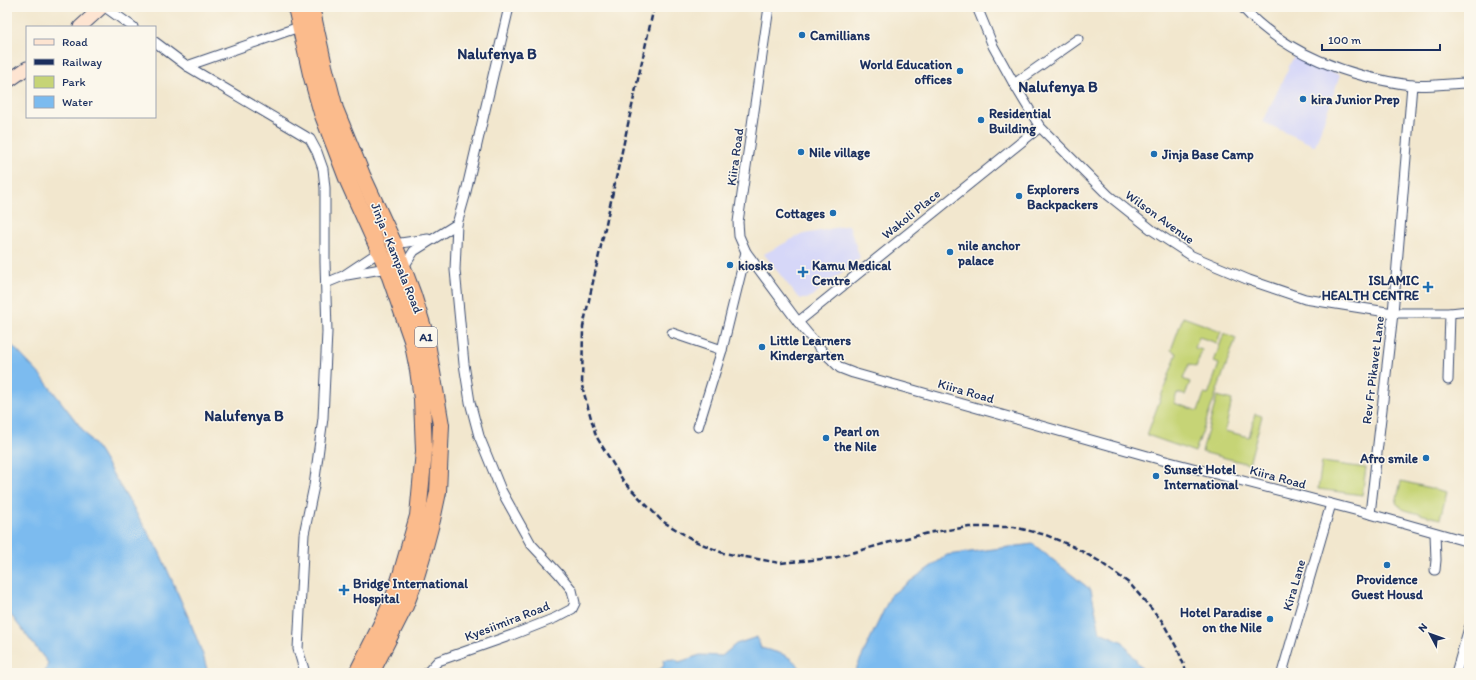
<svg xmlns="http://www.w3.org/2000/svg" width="1476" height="680" font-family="Itim,sans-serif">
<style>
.built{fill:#d6d7f8}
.green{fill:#c6d476;stroke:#70826a}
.water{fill:#7bbbef;stroke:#4b75a6}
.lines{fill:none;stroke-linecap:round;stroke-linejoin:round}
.minor-casing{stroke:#3b4b6f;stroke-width:11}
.secondary-casing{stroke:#3b4b6f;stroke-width:15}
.trunk-casing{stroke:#3b4b6f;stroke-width:18}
.minor{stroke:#fff;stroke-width:9}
.secondary{stroke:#fde4d1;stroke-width:13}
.trunk{stroke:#fbbb8c;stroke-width:16}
.rail{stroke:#1b2f5e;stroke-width:2.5;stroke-dasharray:6 3;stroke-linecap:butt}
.poi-dot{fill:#1f6fb2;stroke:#fbf7ec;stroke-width:1.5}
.labels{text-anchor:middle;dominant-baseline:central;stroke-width:3;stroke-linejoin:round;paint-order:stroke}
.shield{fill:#fbf7ec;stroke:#5e6b89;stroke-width:1}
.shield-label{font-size:12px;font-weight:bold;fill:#1b2f5e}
.poi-label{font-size:13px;font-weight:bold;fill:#1b2f5e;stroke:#fbf7ec;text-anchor:start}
.street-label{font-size:13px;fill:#1b2f5e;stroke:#fbf7ec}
.quarter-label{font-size:15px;font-weight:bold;fill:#1b2f5e;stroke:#fbf7ec}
</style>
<rect width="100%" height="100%" fill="#fbf7ec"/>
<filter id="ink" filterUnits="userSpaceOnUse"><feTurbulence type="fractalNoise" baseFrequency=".025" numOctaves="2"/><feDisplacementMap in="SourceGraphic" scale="8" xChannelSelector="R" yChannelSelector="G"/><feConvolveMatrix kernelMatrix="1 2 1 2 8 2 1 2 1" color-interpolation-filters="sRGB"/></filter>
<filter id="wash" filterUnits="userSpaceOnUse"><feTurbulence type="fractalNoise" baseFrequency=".012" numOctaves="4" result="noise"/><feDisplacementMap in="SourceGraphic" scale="16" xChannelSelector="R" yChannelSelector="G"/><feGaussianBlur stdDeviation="0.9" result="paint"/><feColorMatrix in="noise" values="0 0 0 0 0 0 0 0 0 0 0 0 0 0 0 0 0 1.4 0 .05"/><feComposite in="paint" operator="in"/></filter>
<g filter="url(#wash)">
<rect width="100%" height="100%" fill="#f2e7ce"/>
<g class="built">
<path d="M1294 56 1340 75 1315 146 1263 122Z"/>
<path d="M849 225 860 258 815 294 807 299H801L796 295 764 254 800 235Z"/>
</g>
<g class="green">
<path d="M1183 317 1221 331 1217 343 1199 337 1195 348 1202 350 1196 367 1189 364 1183 379 1190 382 1185 395 1177 393 1174 403 1198 411 1204 394 1208 395 1219 364 1214 362 1224 333 1236 338 1195 452 1147 435 1177 353 1171 350Z"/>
<path d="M1217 396 1232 400 1225 431 1249 437 1255 414 1262 416 1249 464 1202 452Z"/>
<path d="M1322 462 1366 468 1362 495 1318 489Z"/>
<path d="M1401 481 1447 492 1440 519 1404 510 1396 503Z"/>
</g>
<g class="water">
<path d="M7 340 42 377 99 451 159 551 190 621 203 655 208 673H45L48 663 10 614 7 601Z"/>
<path d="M1033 544 1091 590 1100 632 1123 642 1142 669 1141 673H854L891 595 947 555Z"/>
<path d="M757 637 761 648C783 654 790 654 804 673H650L661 669 664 665 663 660 675 659 679 662 700 655 722 656 736 644Z"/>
</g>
</g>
<g filter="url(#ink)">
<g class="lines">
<g class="minor-casing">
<g id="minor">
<path d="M105 7 133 27"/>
<path d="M769 7 738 222 739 236 746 252 798 322 823 352 832 360 840 368 853 373 1162 460 1370 514 1469 542"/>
<path d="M977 7 993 46 1014 84 1040 127 1108 195 1152 230 1192 256 1249 280 1305 299 1393 313H1450L1469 311"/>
<path d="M1242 7C1285 54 1349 77 1411 85 1427 87 1452 83 1469 83"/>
<path d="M155 42 187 66 310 139 317 152 323 169 325 188V262L327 332 323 418 314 486 304 534 298 649 305 673"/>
<path d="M187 66 299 27"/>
<path d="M1014 84 1078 39"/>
<path d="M394 244 428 239"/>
<path d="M403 268 414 251 457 224"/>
<path d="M347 275 387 268"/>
<path d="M326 283 343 276 379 252"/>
<path d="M798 322 1040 127"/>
<path d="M672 333 722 350"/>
<path d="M1448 380 1450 313"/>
<path d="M698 427 722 350 746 252"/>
<path d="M1370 514 1393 313 1412 85"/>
<path d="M1435 570 1436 560 1435 533"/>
<path d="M427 673 438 661 512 635 555 618 572 609 575 603 572 590 559 574 531 544 501 490 479 436 470 402 464 364 455 270 457 224 465 196 509 7"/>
<path d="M1282 673 1331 504"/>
<path d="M1456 673 1469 628"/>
</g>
</g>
<g class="secondary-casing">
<g id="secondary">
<path d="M80 27 102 7"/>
<path d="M7 82 27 68"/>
</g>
</g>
<g class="trunk-casing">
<g id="trunk">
<path d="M296 7 311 74 322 113 348 181 387 268 412 340 418 370 422 399 424 451 418 516 401 575 394 597 385 617 357 673"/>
<path d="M311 7 324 66 335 109 362 175 394 244 413 295 426 337 441 425 438 492 432 520 424 550 415 580 405 606 371 673"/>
</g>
</g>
<use href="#minor" class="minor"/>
<use href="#secondary" class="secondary"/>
<use href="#trunk" class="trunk"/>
<path class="rail" d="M654 7 583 327 582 386 596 436 624 482 662 521 695 541 723 553 780 563 834 558 890 542 933 532 969 527H1014L1046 535 1074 547 1099 561 1130 584 1162 621 1178 650 1187 673"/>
</g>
</g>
<g class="poi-dot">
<circle cx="802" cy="35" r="4"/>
<circle cx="960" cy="71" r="4"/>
<circle cx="1303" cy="99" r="4"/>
<circle cx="981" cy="120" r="4"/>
<circle cx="801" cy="152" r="4"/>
<circle cx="1154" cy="154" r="4"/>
<circle cx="1019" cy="196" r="4"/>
<circle cx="833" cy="213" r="4"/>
<circle cx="950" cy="252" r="4"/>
<circle cx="730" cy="265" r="4"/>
<path d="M801 266h4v4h4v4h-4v4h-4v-4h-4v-4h4z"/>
<path d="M1426 281h4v4h4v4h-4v4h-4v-4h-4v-4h4z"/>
<circle cx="762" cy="347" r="4"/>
<circle cx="826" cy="438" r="4"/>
<circle cx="1426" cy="458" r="4"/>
<circle cx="1156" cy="476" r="4"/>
<circle cx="1387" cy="565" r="4"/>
<path d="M342 584h4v4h4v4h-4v4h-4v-4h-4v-4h4z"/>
<circle cx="1270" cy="619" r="4"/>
</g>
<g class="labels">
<rect class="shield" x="415" y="327" width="22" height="20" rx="3"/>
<g class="shield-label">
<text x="426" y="337">A1</text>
</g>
<g class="poi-label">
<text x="810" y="35">Camillians</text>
<text x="952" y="64" text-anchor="end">World Education<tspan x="952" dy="15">offices</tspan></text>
<text x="1311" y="99">kira Junior Prep</text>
<text x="989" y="113">Residential<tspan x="989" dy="15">Building</tspan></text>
<text x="809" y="152">Nile village</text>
<text x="1162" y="154">Jinja Base Camp</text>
<text x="1027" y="189">Explorers<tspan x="1027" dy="15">Backpackers</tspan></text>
<text x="825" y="213" text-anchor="end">Cottages</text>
<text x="958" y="245">nile anchor<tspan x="958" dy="15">palace</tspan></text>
<text x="738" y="265">kiosks</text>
<text x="812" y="265">Kamu Medical<tspan x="812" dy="15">Centre</tspan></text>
<text x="1419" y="280" text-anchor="end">ISLAMIC<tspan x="1419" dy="15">HEALTH CENTRE</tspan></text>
<text x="770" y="340">Little Learners<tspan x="770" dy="15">Kindergarten</tspan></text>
<text x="834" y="431">Pearl on<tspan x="834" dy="15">the Nile</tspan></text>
<text x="1418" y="458" text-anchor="end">Afro smile</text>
<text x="1164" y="469">Sunset Hotel<tspan x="1164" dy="15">International</tspan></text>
<text x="1387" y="579" text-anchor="middle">Providence<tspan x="1387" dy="15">Guest Housd</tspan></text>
<text x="353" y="583">Bridge International<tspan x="353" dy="15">Hospital</tspan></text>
<text x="1262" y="612" text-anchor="end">Hotel Paradise<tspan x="1262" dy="15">on the Nile</tspan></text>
</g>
<g class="street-label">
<text transform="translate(735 157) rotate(-82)">Kiira Road</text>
<text transform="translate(911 214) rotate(-39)">Wakoli Place</text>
<text transform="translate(1160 217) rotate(36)">Wilson Avenue</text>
<text transform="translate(397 258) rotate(68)">Jinja - Kampala Road</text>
<text transform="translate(1373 370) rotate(-83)">Rev Fr Pikavet Lane</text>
<text transform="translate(966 391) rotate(16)">Kiira Road</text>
<text transform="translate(1278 477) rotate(15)">Kiira Road</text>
<text transform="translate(1294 585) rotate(-74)">Kira Lane</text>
<text transform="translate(507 621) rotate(-21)">Kyesiimira Road</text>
</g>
<g class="quarter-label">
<text x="497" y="54">Nalufenya B</text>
<text x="1058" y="87">Nalufenya B</text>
<text x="244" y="416">Nalufenya B</text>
</g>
</g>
<rect width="1476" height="680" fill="none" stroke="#fbf7ec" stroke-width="24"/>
<rect x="26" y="26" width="130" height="92" fill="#fbf7ec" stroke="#a1a7b3"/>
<rect x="34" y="39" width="20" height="6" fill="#fde4d1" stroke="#a1a7b3"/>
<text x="62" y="46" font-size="12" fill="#1b2f5e">Road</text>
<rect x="34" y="59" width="20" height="6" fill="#1b2f5e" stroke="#a1a7b3"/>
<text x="62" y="66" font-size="12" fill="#1b2f5e">Railway</text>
<rect x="34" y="76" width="20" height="12" fill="#c6d476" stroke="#a1a7b3"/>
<text x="62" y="86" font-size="12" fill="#1b2f5e">Park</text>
<rect x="34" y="96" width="20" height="12" fill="#7bbbef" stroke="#a1a7b3"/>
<text x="62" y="106" font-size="12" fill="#1b2f5e">Water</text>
<g transform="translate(1430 634) rotate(311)" stroke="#fbf7ec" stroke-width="3" paint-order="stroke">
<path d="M0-3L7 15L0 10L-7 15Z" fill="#1b2f5e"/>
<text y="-6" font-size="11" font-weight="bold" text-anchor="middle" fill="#1b2f5e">N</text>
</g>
<path d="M1322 44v6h118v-6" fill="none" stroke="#1b2f5e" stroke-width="2"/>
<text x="1328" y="44" font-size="12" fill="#1b2f5e" stroke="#fbf7ec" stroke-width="3" paint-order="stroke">100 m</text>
</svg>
